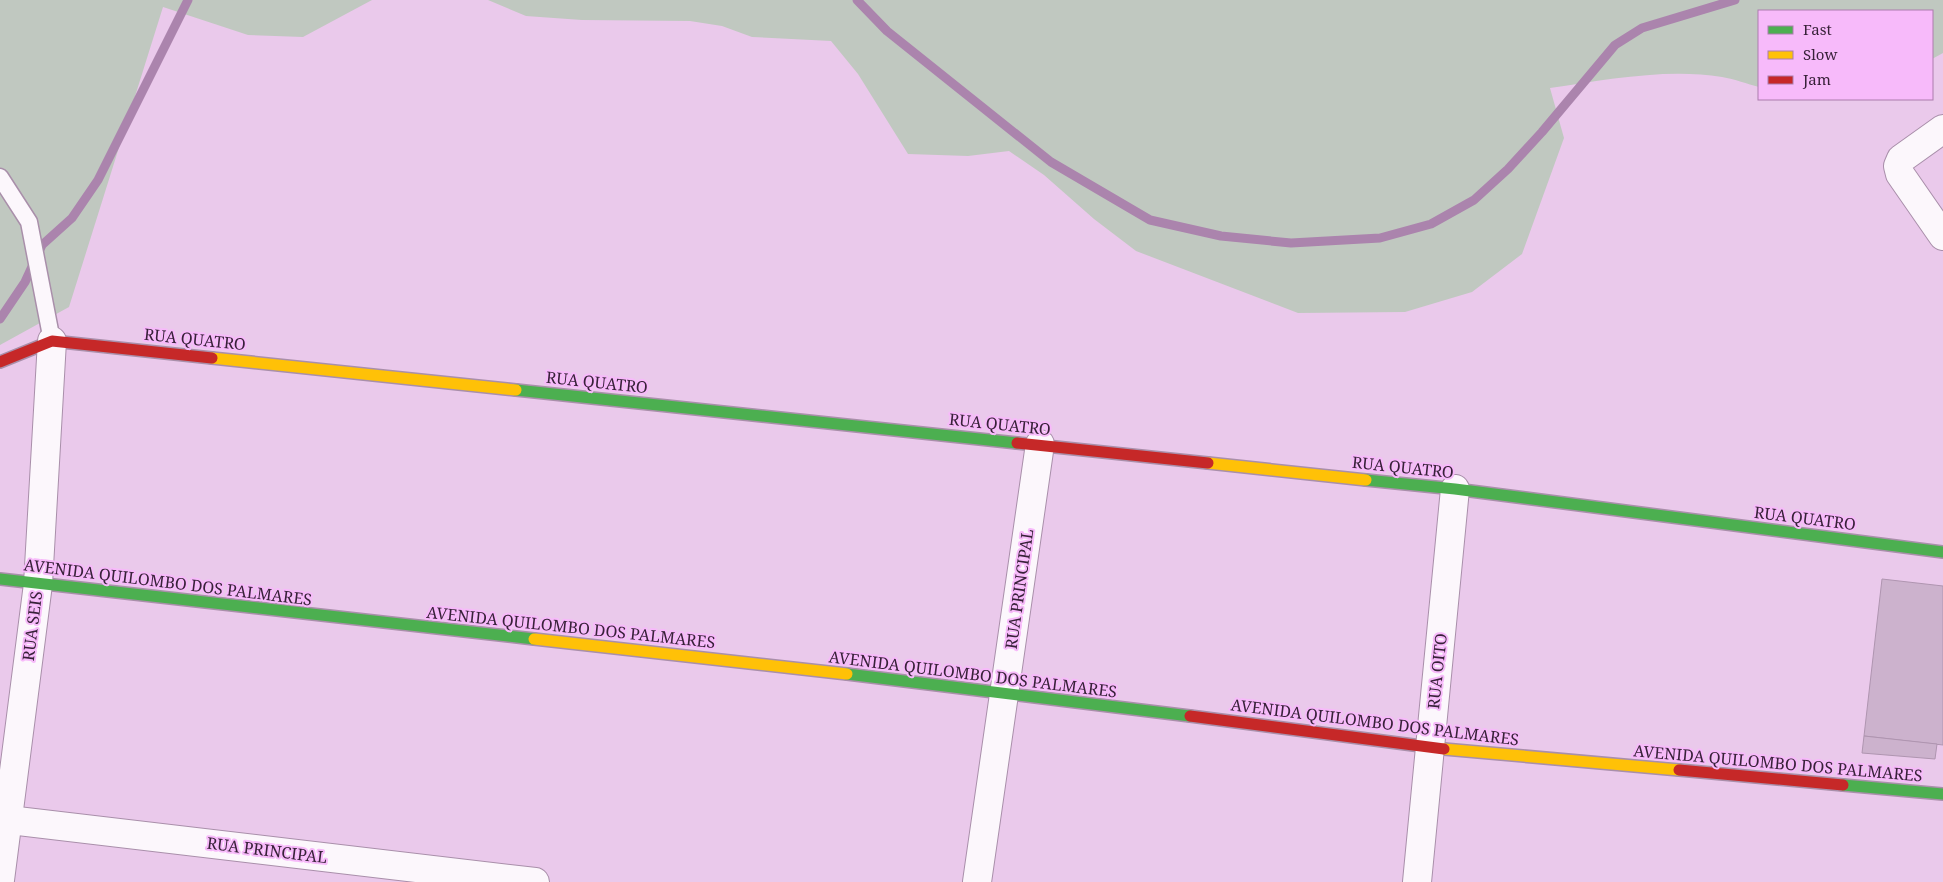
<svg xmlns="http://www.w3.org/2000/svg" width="1943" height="882" font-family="'Noto Serif',serif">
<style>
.green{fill:#c0c8c0}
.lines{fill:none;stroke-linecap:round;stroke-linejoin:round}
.stream{stroke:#ab84ad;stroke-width:9}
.building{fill:#ccb2cd;stroke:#af95b0}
.lane-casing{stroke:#a98faa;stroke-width:19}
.street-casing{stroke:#a98faa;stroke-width:30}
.fast-casing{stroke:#a98faa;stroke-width:14}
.slow-casing{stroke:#a98faa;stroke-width:14}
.jam-casing{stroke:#a98faa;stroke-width:14}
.lane{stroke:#fcf7fc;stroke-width:16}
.street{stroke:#fcf7fc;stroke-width:28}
.fast{stroke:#4caf50;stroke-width:11}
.slow{stroke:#ffc107;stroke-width:11}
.jam{stroke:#c62828;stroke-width:11}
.labels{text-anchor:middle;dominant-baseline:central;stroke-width:4;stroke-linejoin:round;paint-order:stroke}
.street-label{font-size:16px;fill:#382139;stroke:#f7bafa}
</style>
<rect width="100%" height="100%" fill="#eac9eb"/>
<g class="green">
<path d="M0 0H372L303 37 248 35 163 7 69 307 0 345Z"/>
<path d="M488 0H1943V53L1932 59V11H1759V87C1747 84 1735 79 1722 77 1666 68 1606 80 1550 88L1564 138 1522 254 1472 292 1405 312 1298 313 1136 251 1094 219 1044 175 1009 151 968 156 908 154 858 74 831 41 752 37 722 26 690 21 582 20 526 16Z"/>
</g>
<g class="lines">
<g class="stream">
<path d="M857 0 887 31 1051 162 1150 220 1221 236 1291 243 1380 238 1431 224 1474 200 1508 169 1542 132 1615 45 1642 28 1735 0"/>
<path d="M0 319 25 282 42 245 72 218 98 180 188 0"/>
</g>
</g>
<g class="building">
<path d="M1882 579 1943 586V745L1864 736Z"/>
<path d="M1864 736 1937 744 1935 759 1862 753Z"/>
</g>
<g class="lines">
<g class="lane-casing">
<path id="lane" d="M0 177 29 222 52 341"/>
</g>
<g class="street-casing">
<g id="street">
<path d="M1943 129 1901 159 1898 166 1900 174 1943 236"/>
<path d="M0 819 535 882"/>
<path d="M0 880 38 584 52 341"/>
<path d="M977 882 1040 444"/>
<path d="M1417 882 1455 489"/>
</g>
</g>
<g class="fast-casing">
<g id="fast">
<path d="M516 390 1017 443"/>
<path d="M1366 480 1455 489 1943 552"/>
<path d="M0 579 534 639"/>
<path d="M847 674 1190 716"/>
<path d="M1843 785 1943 794"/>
</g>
</g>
<g class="slow-casing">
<g id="slow">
<path d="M212 358 516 390"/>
<path d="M1208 463 1366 480"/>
<path d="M534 639 847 674"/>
<path d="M1444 749 1679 770"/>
</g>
</g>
<g class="jam-casing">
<g id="jam">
<path d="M0 362 52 341 212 358"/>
<path d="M1017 443 1208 463"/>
<path d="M1190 716 1444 749"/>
<path d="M1679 770 1843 785"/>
</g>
</g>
<use href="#lane" class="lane"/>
<use href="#street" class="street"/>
<use href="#fast" class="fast"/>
<use href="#slow" class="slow"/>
<use href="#jam" class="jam"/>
</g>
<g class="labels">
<g class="street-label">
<text transform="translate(195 339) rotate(6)">RUA QUATRO</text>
<text transform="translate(597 382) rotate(6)">RUA QUATRO</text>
<text transform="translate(1000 424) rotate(6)">RUA QUATRO</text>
<text transform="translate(1403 467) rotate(6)">RUA QUATRO</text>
<text transform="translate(1805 518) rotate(7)">RUA QUATRO</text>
<text transform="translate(168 582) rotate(7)">AVENIDA QUILOMBO DOS PALMARES</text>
<text transform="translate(1019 589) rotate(-82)">RUA PRINCIPAL</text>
<text transform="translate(32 626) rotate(-83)">RUA SEIS</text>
<text transform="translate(571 627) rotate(6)">AVENIDA QUILOMBO DOS PALMARES</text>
<text transform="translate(1437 671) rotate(-84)">RUA OITO</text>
<text transform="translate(973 674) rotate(7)">AVENIDA QUILOMBO DOS PALMARES</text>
<text transform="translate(1375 722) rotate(7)">AVENIDA QUILOMBO DOS PALMARES</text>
<text transform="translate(1778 763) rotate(5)">AVENIDA QUILOMBO DOS PALMARES</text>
<text transform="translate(267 850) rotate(7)">RUA PRINCIPAL</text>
</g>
</g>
<rect x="1758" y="10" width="175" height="90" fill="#f7bafa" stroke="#ab7dad"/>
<rect x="1768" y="26" width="25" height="8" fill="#4caf50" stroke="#ab7dad"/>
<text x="1803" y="35" font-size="15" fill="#382139">Fast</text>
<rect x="1768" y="51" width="25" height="8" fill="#ffc107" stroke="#ab7dad"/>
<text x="1803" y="60" font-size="15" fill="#382139">Slow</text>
<rect x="1768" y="76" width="25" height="8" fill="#c62828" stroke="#ab7dad"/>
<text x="1803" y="85" font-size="15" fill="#382139">Jam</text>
</svg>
